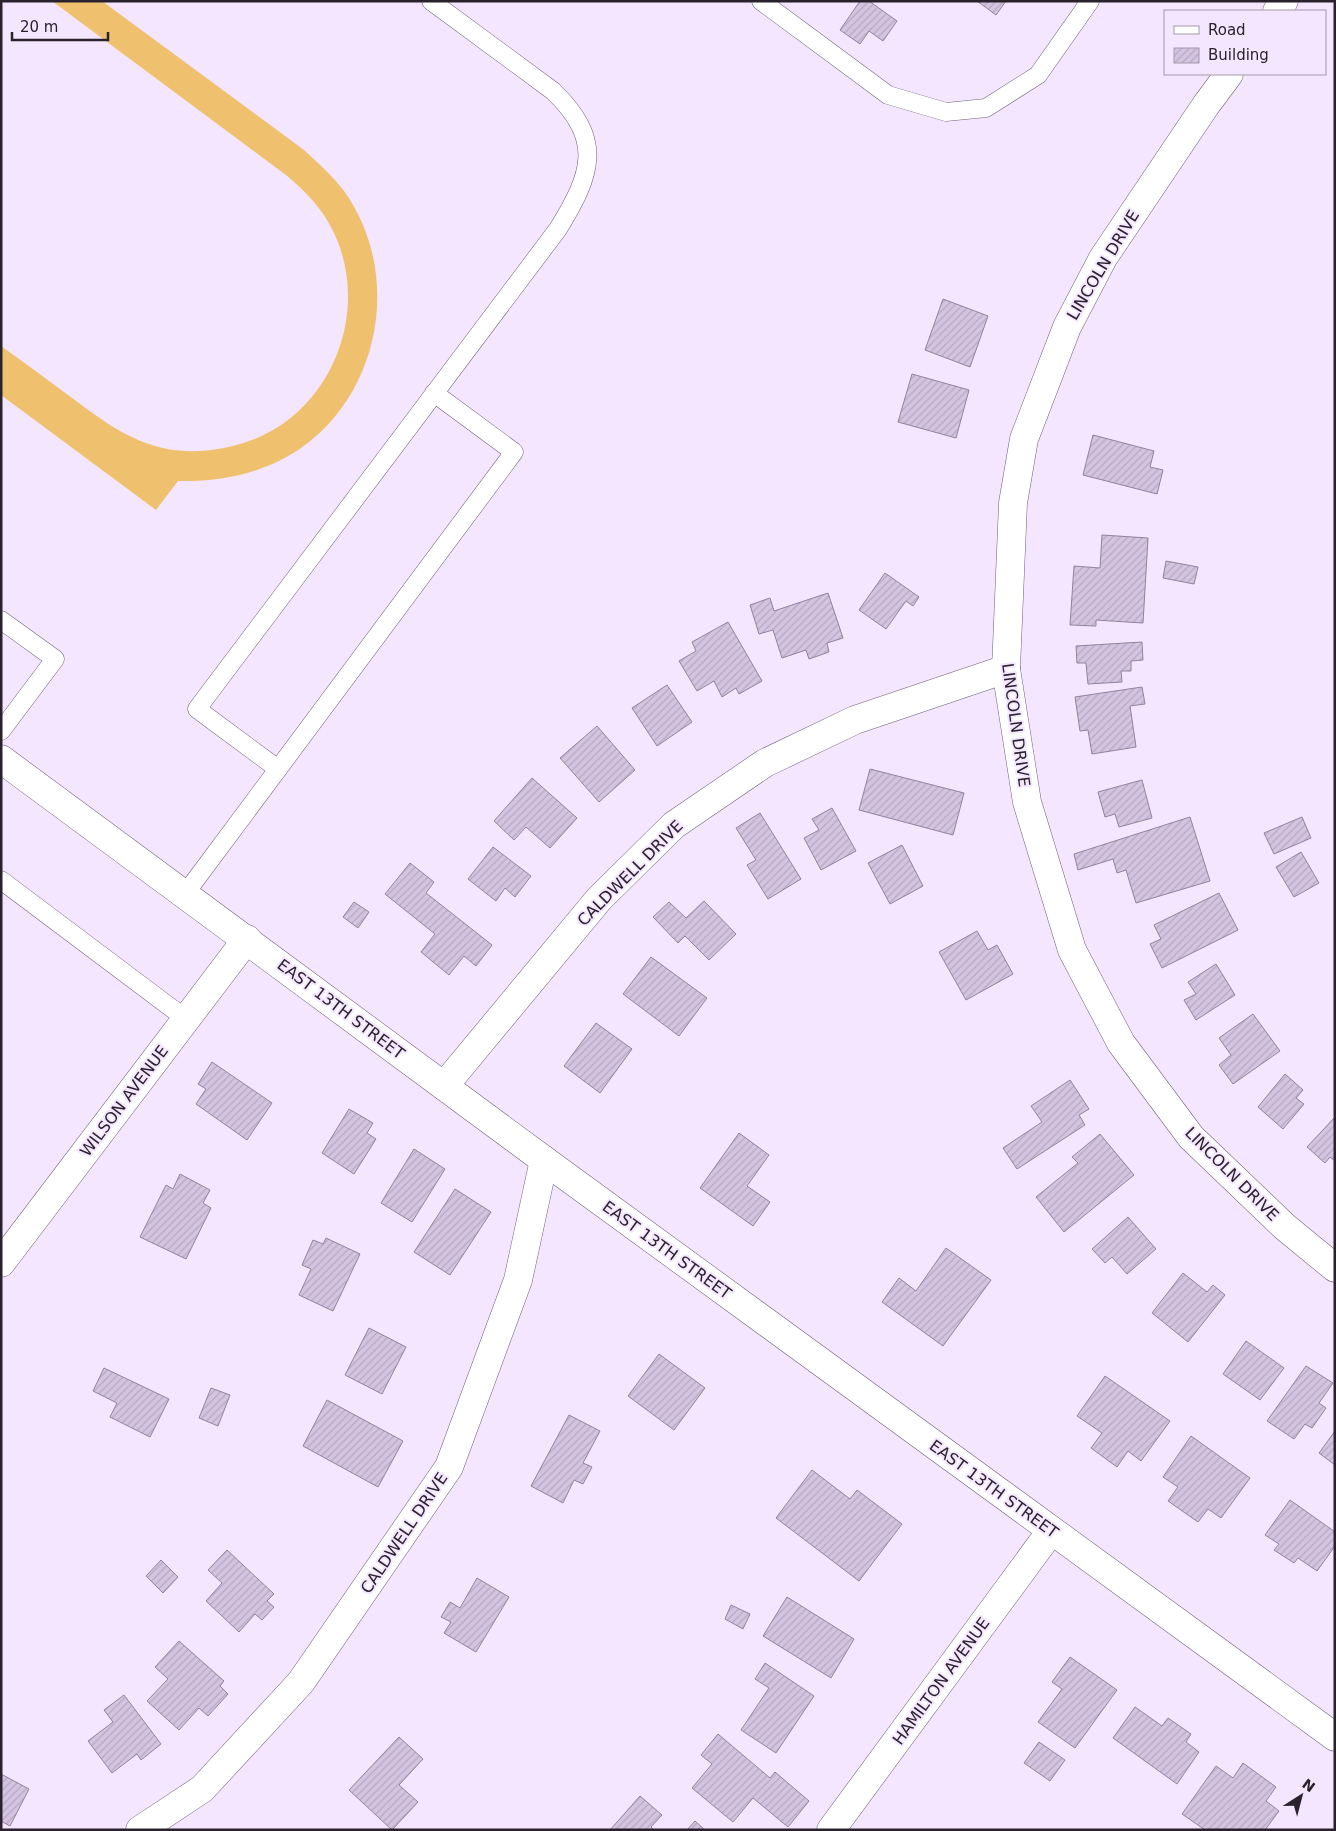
<svg xmlns="http://www.w3.org/2000/svg" width="1336" height="1831" font-family="'DejaVu Sans',sans-serif">
<style>
.garden{fill:#efc06d}
.building{fill:url(#building-hatch);stroke:#92829d}
.lines{fill:none;stroke-linecap:round;stroke-linejoin:round}
.lane-casing{stroke:#6e6079;stroke-width:19}
.street-casing{stroke:#6e6079;stroke-width:29}
.lane{stroke:#fff;stroke-width:18}
.street{stroke:#fff;stroke-width:28}
.labels{text-anchor:middle;dominant-baseline:central;stroke-width:4;stroke-linejoin:round;paint-order:stroke}
.street-label{font-size:16px;fill:#29222d;stroke:#f4e6fe}
</style>
<defs>
<pattern id="building-hatch" width="6" height="6" patternUnits="userSpaceOnUse" patternTransform="scale(1.25)"><rect width="6" height="6" fill="#d5c4e1"/><path d="M-1 1l2-2M0 6l6-6M5 7l2-2" fill="none" stroke="#b7a8c1"/></pattern>
</defs>
<rect width="100%" height="100%" fill="#f4e6fe"/>
<path class="garden" d="M52 1H102L304 150C318 163 332 175 344 191 402 272 382 391 301 448 265 473 221 482 178 481L156 510 1 395V346C24 362 46 379 68 395 99 418 128 441 167 449 195 454 225 450 252 440 334 409 372 307 332 229 321 207 305 191 286 175Z"/>
<g class="building">
<path d="M860 1H869L897 21 883 41 869 31 860 44 840 30Z"/>
<path d="M977 1H1006L996 15Z"/>
<path d="M943 299 988 316 970 367 925 350Z"/>
<path d="M912 374 969 390 956 438 898 422Z"/>
<path d="M1093 435 1154 451 1150 467 1163 470 1157 494 1083 475Z"/>
<path d="M1102 535 1148 538 1143 623 1096 620V626L1070 625 1074 566 1100 568Z"/>
<path d="M1166 561 1198 567 1194 584 1163 578Z"/>
<path d="M885 573 919 597 913 606 906 601 886 629 859 610Z"/>
<path d="M828 593 843 638 827 643 829 652 809 659 806 650 782 658 773 630 759 634 750 605 770 598 774 611Z"/>
<path d="M728 622 762 681 739 694 736 688 722 697 714 681 697 691 679 661 696 651 692 642Z"/>
<path d="M1142 642 1143 660 1131 661V671H1121L1122 682 1088 684 1086 663H1077L1076 646Z"/>
<path d="M667 685 692 722 657 746 632 708Z"/>
<path d="M1142 687 1145 704 1130 706 1136 747 1092 754 1088 730 1080 731 1075 697Z"/>
<path d="M597 726 635 770 599 802 560 758Z"/>
<path d="M870 769 964 793 953 835 859 810Z"/>
<path d="M532 778 577 818 550 848 526 827 514 840 494 821Z"/>
<path d="M1142 780 1152 818 1119 827 1115 814 1105 817 1098 792Z"/>
<path d="M832 808 856 851 821 870 804 838 819 830 812 819Z"/>
<path d="M760 813 801 879 768 899 747 865 756 860 736 828Z"/>
<path d="M1190 817 1210 881 1136 903 1126 870 1117 873 1113 859 1078 870 1074 854Z"/>
<path d="M1302 817 1311 838 1274 854 1264 833Z"/>
<path d="M902 845 923 886 890 904 868 863Z"/>
<path d="M493 847 531 876 515 897 505 888 496 901 468 879Z"/>
<path d="M1301 852 1319 883 1294 897 1276 867Z"/>
<path d="M410 863 434 882 426 893 492 945 476 966 464 956 449 975 421 952 435 934 385 894Z"/>
<path d="M1219 893 1238 930 1162 968 1150 944 1161 939 1154 925Z"/>
<path d="M704 901 736 934 709 960 685 936 678 943 653 917 669 902 686 918Z"/>
<path d="M354 902 369 912 358 928 343 917Z"/>
<path d="M977 931 988 950 997 945 1013 974 966 1000 939 952Z"/>
<path d="M651 957 707 998 679 1036 623 994Z"/>
<path d="M1216 964 1235 995 1196 1020 1184 1000 1196 994 1188 982Z"/>
<path d="M1253 1014 1280 1051 1233 1084 1219 1065 1231 1055 1219 1038Z"/>
<path d="M596 1023 632 1049 600 1093 564 1066Z"/>
<path d="M212 1062 272 1103 247 1140 196 1104 206 1089 198 1084Z"/>
<path d="M1285 1074 1303 1090 1296 1098 1304 1104 1283 1129 1258 1107Z"/>
<path d="M1070 1080 1089 1109 1079 1115 1085 1125 1017 1169 1003 1148 1042 1122 1031 1106Z"/>
<path d="M349 1109 373 1123 367 1133 376 1139 354 1174 322 1153Z"/>
<path d="M1335 1117V1161L1330 1157 1325 1163 1307 1147Z"/>
<path d="M739 1133 769 1155 747 1186 770 1202 753 1226 700 1188Z"/>
<path d="M1100 1134 1134 1175 1064 1232 1036 1197 1078 1163 1072 1157Z"/>
<path d="M414 1149 445 1169 412 1222 381 1203Z"/>
<path d="M180 1174 210 1190 203 1203 211 1208 186 1259 140 1237 166 1185 173 1189Z"/>
<path d="M455 1189 491 1212 450 1275 414 1252Z"/>
<path d="M1128 1217 1156 1249 1127 1274 1112 1257 1105 1263 1092 1249Z"/>
<path d="M326 1238 360 1254 333 1311 299 1295 311 1269 302 1265 313 1240 323 1244Z"/>
<path d="M946 1248 991 1280 943 1346 882 1302 899 1278 916 1291Z"/>
<path d="M1183 1273 1207 1292 1213 1285 1225 1295 1188 1342 1152 1313Z"/>
<path d="M369 1328 406 1347 382 1394 345 1375Z"/>
<path d="M1246 1341 1284 1368 1260 1400 1223 1374Z"/>
<path d="M659 1354 705 1388 674 1430 628 1396Z"/>
<path d="M1306 1366 1333 1383 1319 1403 1326 1408 1312 1428 1305 1424 1294 1439 1267 1421Z"/>
<path d="M104 1368 169 1399 150 1437 110 1417 117 1403 93 1391Z"/>
<path d="M1105 1376 1170 1421 1141 1461 1128 1451 1117 1467 1091 1448 1102 1433 1077 1416Z"/>
<path d="M211 1388 230 1395 218 1426 199 1418Z"/>
<path d="M327 1400 403 1441 378 1487 303 1446Z"/>
<path d="M569 1415 600 1431 583 1463 592 1467 583 1484 574 1480 563 1503 531 1486Z"/>
<path d="M1335 1431V1465L1319 1453Z"/>
<path d="M1191 1436 1250 1478 1221 1518 1208 1509 1198 1522 1168 1501 1178 1487 1163 1477Z"/>
<path d="M812 1470 850 1499 857 1490 902 1524 859 1581 776 1518Z"/>
<path d="M1290 1500 1335 1532V1546L1317 1571 1298 1558 1294 1563 1274 1550 1279 1544 1265 1535Z"/>
<path d="M227 1550 274 1594 267 1601 274 1607 262 1620 255 1614 239 1632 206 1601 222 1583 208 1570Z"/>
<path d="M161 1560 178 1577 163 1593 146 1576Z"/>
<path d="M477 1578 509 1597 476 1652 444 1633 451 1622 441 1617 450 1602 460 1608Z"/>
<path d="M787 1597 854 1639 831 1678 763 1636Z"/>
<path d="M731 1605 750 1614 743 1629 725 1619Z"/>
<path d="M179 1641 224 1681 220 1686 228 1694 208 1716 199 1708 179 1730 147 1701 168 1679 155 1667Z"/>
<path d="M1070 1657 1117 1690 1075 1748 1038 1722 1062 1689 1052 1682Z"/>
<path d="M765 1663 814 1696 776 1753 741 1730 769 1688 755 1679Z"/>
<path d="M124 1695 161 1744 141 1760 137 1754 112 1773 88 1741 113 1722 104 1710Z"/>
<path d="M1135 1707 1162 1726 1168 1718 1191 1734 1186 1742 1199 1752 1177 1784 1113 1738Z"/>
<path d="M718 1734 770 1778 775 1772 809 1801 788 1827 753 1798 733 1822 692 1788 712 1764 701 1755Z"/>
<path d="M399 1737 423 1759 399 1785 418 1802 392 1830 349 1790Z"/>
<path d="M1039 1742 1065 1760 1050 1781 1024 1763Z"/>
<path d="M1243 1763 1276 1787 1266 1801 1279 1811 1265 1830H1205L1182 1814 1216 1766 1233 1778Z"/>
<path d="M1 1774 29 1789 10 1826 1 1821Z"/>
<path d="M640 1796 662 1815 651 1827 654 1830H610Z"/>
<path d="M695 1821 705 1830H687Z"/>
</g>
<g class="lines">
<g class="lane-casing">
<g id="lane">
<path d="M761 1 888 95 946 112 986 108 1038 75 1090 1"/>
<path d="M1 620 55 659 1 731"/>
<path d="M278 769 197 709 558 229C592 174 604 140 553 91L431 1"/>
<path d="M1 880 186 1019"/>
<path d="M185 894 514 452 434 393"/>
</g>
</g>
<g class="street-casing">
<g id="street">
<path d="M1277 11 1284 1"/>
<path d="M1229 74 1206 105 1103 258 1067 327 1024 439 1013 503 1006 669 1027 802 1072 950 1121 1043 1191 1137 1285 1227 1335 1268"/>
<path d="M1 759 544 1160 1335 1737"/>
<path d="M444 1086 599 899 674 825 765 763 855 720 1006 669"/>
<path d="M1 1263 247 939"/>
<path d="M140 1830 202 1789 301 1682 449 1467 518 1280 544 1160"/>
<path d="M831 1830 1051 1531"/>
</g>
</g>
<use href="#lane" class="lane"/>
<use href="#street" class="street"/>
</g>
<g class="labels">
<g class="street-label">
<text transform="translate(1103 265) rotate(-59)">LINCOLN DRIVE</text>
<text transform="translate(1016 725) rotate(82)">LINCOLN DRIVE</text>
<text transform="translate(630 873) rotate(-45)">CALDWELL DRIVE</text>
<text transform="translate(341 1009) rotate(37)">EAST 13TH STREET</text>
<text transform="translate(124 1101) rotate(-53)">WILSON AVENUE</text>
<text transform="translate(1232 1174) rotate(45)">LINCOLN DRIVE</text>
<text transform="translate(667 1250) rotate(36)">EAST 13TH STREET</text>
<text transform="translate(994 1489) rotate(36)">EAST 13TH STREET</text>
<text transform="translate(404 1533) rotate(-56)">CALDWELL DRIVE</text>
<text transform="translate(941 1681) rotate(-54)">HAMILTON AVENUE</text>
</g>
</g>
<rect width="1336" height="1831" fill="none" stroke="#29222d" stroke-width="5"/>
<rect x="1164" y="10" width="162" height="65" fill="#f4e6fe" stroke="#a398aa"/>
<rect x="1174" y="26" width="25" height="8" fill="#ffffff" stroke="#a398aa"/>
<text x="1208" y="35" font-size="15" fill="#29222d">Road</text>
<rect x="1174" y="48" width="25" height="15" fill="url(#building-hatch)" stroke="#a398aa"/>
<text x="1208" y="60" font-size="15" fill="#29222d">Building</text>
<g transform="translate(1301 1796) rotate(36)" stroke="#f4e6fe" stroke-width="4" paint-order="stroke">
<path d="M0-4L9 19L0 12L-9 19Z" fill="#29222d"/>
<text y="-8" font-size="14" font-weight="bold" text-anchor="middle" fill="#29222d">N</text>
</g>
<path d="M12 32v8h96v-8" fill="none" stroke="#29222d" stroke-width="2.5"/>
<text x="20" y="32" font-size="15" fill="#29222d" stroke="#f4e6fe" stroke-width="4" paint-order="stroke">20 m</text>
</svg>
